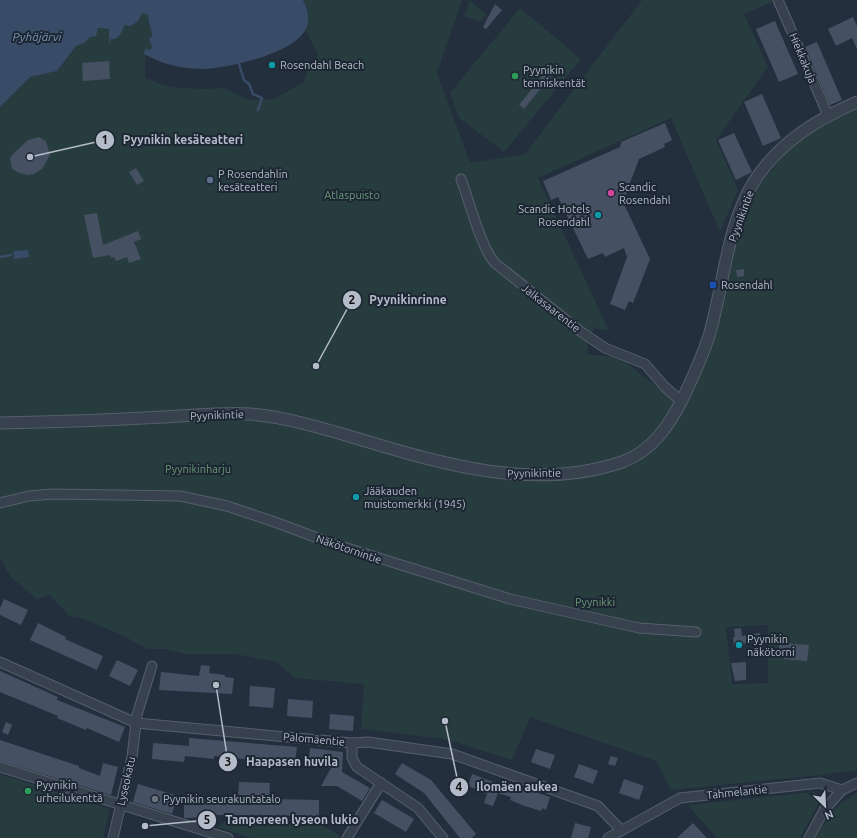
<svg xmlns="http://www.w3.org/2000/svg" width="857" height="838" font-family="Ubuntu,sans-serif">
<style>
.green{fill:#263c3f;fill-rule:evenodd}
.water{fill:#394c67}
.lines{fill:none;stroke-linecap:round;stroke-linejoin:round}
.stream{stroke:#394c67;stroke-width:2.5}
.building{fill:#455162}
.minor-casing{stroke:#565f6c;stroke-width:11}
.tertiary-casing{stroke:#565f6c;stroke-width:13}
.minor{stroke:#38414e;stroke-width:9}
.tertiary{stroke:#38414e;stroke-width:11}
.culture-dot{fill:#0f9aa8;stroke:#1d2633;stroke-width:1.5}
.leisure-dot{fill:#2e9e5b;stroke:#1d2633;stroke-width:1.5}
.service-dot{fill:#5c6f8a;stroke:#1d2633;stroke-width:1.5}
.hotel-dot{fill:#d1479c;stroke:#1d2633;stroke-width:1.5}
.transit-dot{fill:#1a4fb4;stroke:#1d2633;stroke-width:1.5}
.worship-dot{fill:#6b7280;stroke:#1d2633;stroke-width:1.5}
.labels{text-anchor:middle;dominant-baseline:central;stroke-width:4;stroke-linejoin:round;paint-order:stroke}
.street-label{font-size:11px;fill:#b4bcc9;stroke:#1d2633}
.poi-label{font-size:11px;fill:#b4bcc9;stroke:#1d2633;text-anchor:start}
.park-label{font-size:11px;fill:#6b9a76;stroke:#1d2633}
.water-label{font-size:12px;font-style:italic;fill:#7c92b1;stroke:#1d2633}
.leader{fill:none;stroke:#b4bcc9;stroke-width:1.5}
.callout-dot{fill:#b4bcc9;stroke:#1d2633;stroke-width:1.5}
.mark-label{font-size:12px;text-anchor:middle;font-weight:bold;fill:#111}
.callout-label{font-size:12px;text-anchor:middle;font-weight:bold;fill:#b4bcc9;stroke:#1d2633;stroke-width:4;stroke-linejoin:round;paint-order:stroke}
</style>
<rect width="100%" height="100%" fill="#242f3e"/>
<g class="green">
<path d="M303 0H462L437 73 470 163 525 154 642 0H777L744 14 768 67 716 140 738 190 720 232 671 118 538 178 609 331 595 328 587 339 588 355C621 355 625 362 649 381 660 390 673 398 684 406L730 248 750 196 795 142 844 112 857 106V770L820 775 671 790 656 761 530 717 512 760 445 739 361 729 364 684 295 678 276 662 235 654H185L166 649H147L122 635 81 618 69 616 50 595 37 599 10 576 0 558V107L30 77 57 71 76 46 84 43 98 28 109 29V41L120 35 125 25 138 21 142 13 148 15 152 28V37L149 38 152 47 150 50 145 49V78L165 86 181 88 210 89 221 87 250 100 274 99 304 82 308 70 318 55 307 33 304 32C311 21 308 11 303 0ZM768 625V683L732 684 726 627Z"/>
<path d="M470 1 486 14 480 22 464 16Z"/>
<path d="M520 8 581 59 504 152 459 118 450 93Z"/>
<path d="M0 774 110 809 103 838H0Z"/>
<path d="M813 792 821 796V799L800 838H717L688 805Z"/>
<path d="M857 793V838H816C828 816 835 805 857 793Z"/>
<path d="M224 822 321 824 340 836 339 838H252L217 827Z"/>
</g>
<g class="water">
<path d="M0 0H303C307 8 310 17 307 26 299 53 228 68 203 69 182 69 162 64 144 54L145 49 150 50 152 47 149 38 152 37C152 28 148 23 148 15L142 13 138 21 131 26 125 25 120 35 115 39H111L109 44V29L98 28 96 36 90 37 84 43 76 46 57 71 30 77 0 107Z"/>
<path d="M28 250 29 257 14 259 13 251Z"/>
</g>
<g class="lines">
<g class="stream">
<path d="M239 64 244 80 249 84 253 94 262 98 258 110"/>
<path d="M0 257 11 255"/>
</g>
</g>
<g class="building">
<path d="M495 4 502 10 486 29 483 27Z"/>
<path d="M853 17 857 26V49L852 38 836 46 828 29Z"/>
<path d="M775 21 798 74 779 82 756 29Z"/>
<path d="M817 42 842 100 830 105 805 47Z"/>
<path d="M109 61 110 79 83 81 82 63Z"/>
<path d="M549 68 554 72 524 109 519 105Z"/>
<path d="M762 94 781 138 763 146 744 102Z"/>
<path d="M665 123 672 140 664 144 665 147 639 159 623 202 650 259 633 303 629 301 625 310 610 304 627 257 624 248 605 257 603 253 588 259 558 197 551 200 543 181 620 147 621 142Z"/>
<path d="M734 133 752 172 736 180 718 140Z"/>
<path d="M39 137 46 141 50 155 42 169 34 174 27 175 20 173 12 169 10 158 15 152 28 140Z"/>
<path d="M136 168 144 181 137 185 129 172Z"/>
<path d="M97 213 103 245 138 231 141 239 134 242 141 259 129 263 127 257 116 261 114 257 111 258 110 255 93 258 84 215Z"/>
<path d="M744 269V276L737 277 736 270Z"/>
<path d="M4 599 28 610 21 625 0 615V608Z"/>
<path d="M38 623 66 637 65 639 103 656 97 670 30 640Z"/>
<path d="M741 628 742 636 760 633 761 641 745 643 742 649H738L734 646 733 637H735L734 629Z"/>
<path d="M779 643 809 645 807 661 783 659V656L778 655Z"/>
<path d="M117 660 138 670 130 686 109 676Z"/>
<path d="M746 662V680L735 681 731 663Z"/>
<path d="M201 665 210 666 209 673 225 675V677L234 678 232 694 159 690 161 672 199 676Z"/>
<path d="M0 671 58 697 57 700 125 727 119 742 87 728 86 730 57 718 58 716 0 692Z"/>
<path d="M250 686 275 688 273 708 249 706Z"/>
<path d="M288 699 313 701 312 718 287 716Z"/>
<path d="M330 714 354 716 353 731 329 729Z"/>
<path d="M6 722 12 725 8 735 2 732Z"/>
<path d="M189 738 297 747 295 764 214 756V759L185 756 184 762 152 759 153 743 189 746Z"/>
<path d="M0 740 79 766V768L100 776 103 763 118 767 111 795 0 761Z"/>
<path d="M310 748 343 752 342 772 370 788 362 801 337 786H321L331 768 308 766Z"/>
<path d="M536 749 555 755 550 769 531 762Z"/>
<path d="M611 756 618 758 615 766 608 764Z"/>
<path d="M402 763 431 780 476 834 472 838H460L424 793 395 774Z"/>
<path d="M579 764 598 771 593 784 574 777Z"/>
<path d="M472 774 510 788 512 784 550 797 546 810 543 808 541 811 522 805 510 800 511 797 498 793 493 806 484 803 487 794 468 786Z"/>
<path d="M624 779 644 786 639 800 619 793Z"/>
<path d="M239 782 270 783 269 799 319 800V816L216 815V817L184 818V801L238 799Z"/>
<path d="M138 784 178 796 172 814 133 802Z"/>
<path d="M382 800 414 819 406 832 374 813Z"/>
<path d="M575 823 591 827 588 838H571Z"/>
<path d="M693 823 707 838H677Z"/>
</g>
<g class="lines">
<g class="minor-casing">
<g id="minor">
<path d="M778 0 828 115"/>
<path d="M461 179C469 200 481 248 495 263L580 331 605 348 645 364 665 387 681 401"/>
<path d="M0 503 29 496 53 494 180 496 227 506 272 521 331 543 510 599 639 628 696 632"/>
<path d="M0 662 136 723 352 743 368 742 452 754 598 806 621 830"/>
<path d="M352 743V758L357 767 418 808 443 838"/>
<path d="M0 767 228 838"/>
<path d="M113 838 132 757 137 715 152 666"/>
<path d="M347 838 381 783"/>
<path d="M608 838 680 798 820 783 842 790 857 783"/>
<path d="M809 838 824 810 842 790"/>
</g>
</g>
<g class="tertiary-casing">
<path id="tertiary" d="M0 423C54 422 109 420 163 417 192 416 222 412 250 414 286 417 321 428 356 438 442 464 533 492 622 462 653 451 670 424 684 396 693 377 702 357 709 336 724 285 726 226 755 180 780 142 816 120 857 102"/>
</g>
<use href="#minor" class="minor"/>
<use href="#tertiary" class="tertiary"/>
</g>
<g class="culture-dot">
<circle cx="272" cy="65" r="4"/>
<circle cx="598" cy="215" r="4"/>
<circle cx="356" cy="497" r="4"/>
<circle cx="739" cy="645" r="4"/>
</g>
<g class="leisure-dot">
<circle cx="515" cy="76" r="4"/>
<circle cx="28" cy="791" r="4"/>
</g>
<circle class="service-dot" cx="210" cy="180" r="4"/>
<circle class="hotel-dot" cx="611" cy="193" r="4"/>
<rect class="transit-dot" x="709" y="281" width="8" height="8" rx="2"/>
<circle class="worship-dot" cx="155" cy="799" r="4"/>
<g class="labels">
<g class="street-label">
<text transform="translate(803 58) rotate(67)">Hiekkakuja</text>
<text transform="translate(741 216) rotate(-70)">Pyynikintie</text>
<text transform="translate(551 308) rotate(38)">Jalkasaarentie</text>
<text transform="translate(217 415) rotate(-2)">Pyynikintie</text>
<text transform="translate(534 473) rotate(-1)">Pyynikintie</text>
<text transform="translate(349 549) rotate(19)">Näkötornintie</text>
<text transform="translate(314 739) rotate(5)">Palomäentie</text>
<text transform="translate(126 781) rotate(-77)">Lyseokatu</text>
<text transform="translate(737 792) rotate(-6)">Tahmelantie</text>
</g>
<g class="poi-label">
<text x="280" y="65">Rosendahl Beach</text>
<text x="523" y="70">Pyynikin<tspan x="523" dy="13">tenniskentät</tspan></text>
<text x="218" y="174">P Rosendahlin<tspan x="218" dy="13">kesäteatteri</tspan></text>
<text x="619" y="187">Scandic<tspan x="619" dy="13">Rosendahl</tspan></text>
<text x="590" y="209" text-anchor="end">Scandic Hotels<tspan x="590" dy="13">Rosendahl</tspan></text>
<text x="721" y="285">Rosendahl</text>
<text x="364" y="491">Jääkauden<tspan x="364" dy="13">muistomerkki (1945)</tspan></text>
<text x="747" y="639">Pyynikin<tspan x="747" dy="13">näkötorni</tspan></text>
<text x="36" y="785">Pyynikin<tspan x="36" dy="13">urheilukenttä</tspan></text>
<text x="163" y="799">Pyynikin seurakuntatalo</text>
</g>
<g class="park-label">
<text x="352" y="195">Atlaspuisto</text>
<text x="198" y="469">Pyynikinharju</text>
<text x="595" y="602">Pyynikki</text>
</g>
<g class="water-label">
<text x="37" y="36">Pyhäjärvi</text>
</g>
</g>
<path class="leader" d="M30 157L105 140M316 366L352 300M216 685L228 762M445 721L459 787M145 826L207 820"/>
<g class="callout-dot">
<circle cx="30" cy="157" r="4"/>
<circle cx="316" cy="366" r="4"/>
<circle cx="216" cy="685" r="4"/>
<circle cx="445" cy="721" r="4"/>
<circle cx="145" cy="826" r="4"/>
<circle cx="105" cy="140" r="10"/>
<circle cx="352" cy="300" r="10"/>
<circle cx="228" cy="762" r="10"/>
<circle cx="459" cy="787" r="10"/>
<circle cx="207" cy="820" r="10"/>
</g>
<g class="mark-label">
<text x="105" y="144">1</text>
<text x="352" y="304">2</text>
<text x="228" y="766">3</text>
<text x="459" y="791">4</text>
<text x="207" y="824">5</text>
</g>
<g class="callout-label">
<text x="183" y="144">Pyynikin kesäteatteri</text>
<text x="408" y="304">Pyynikinrinne</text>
<text x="292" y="766">Haapasen huvila</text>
<text x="517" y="791">Ilomäen aukea</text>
<text x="292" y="824">Tampereen lyseon lukio</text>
</g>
<g transform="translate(825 806) rotate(156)" stroke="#1d2633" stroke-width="3" paint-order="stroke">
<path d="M0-3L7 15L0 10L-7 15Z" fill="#b4bcc9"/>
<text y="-6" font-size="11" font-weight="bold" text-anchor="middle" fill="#b4bcc9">N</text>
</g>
</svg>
